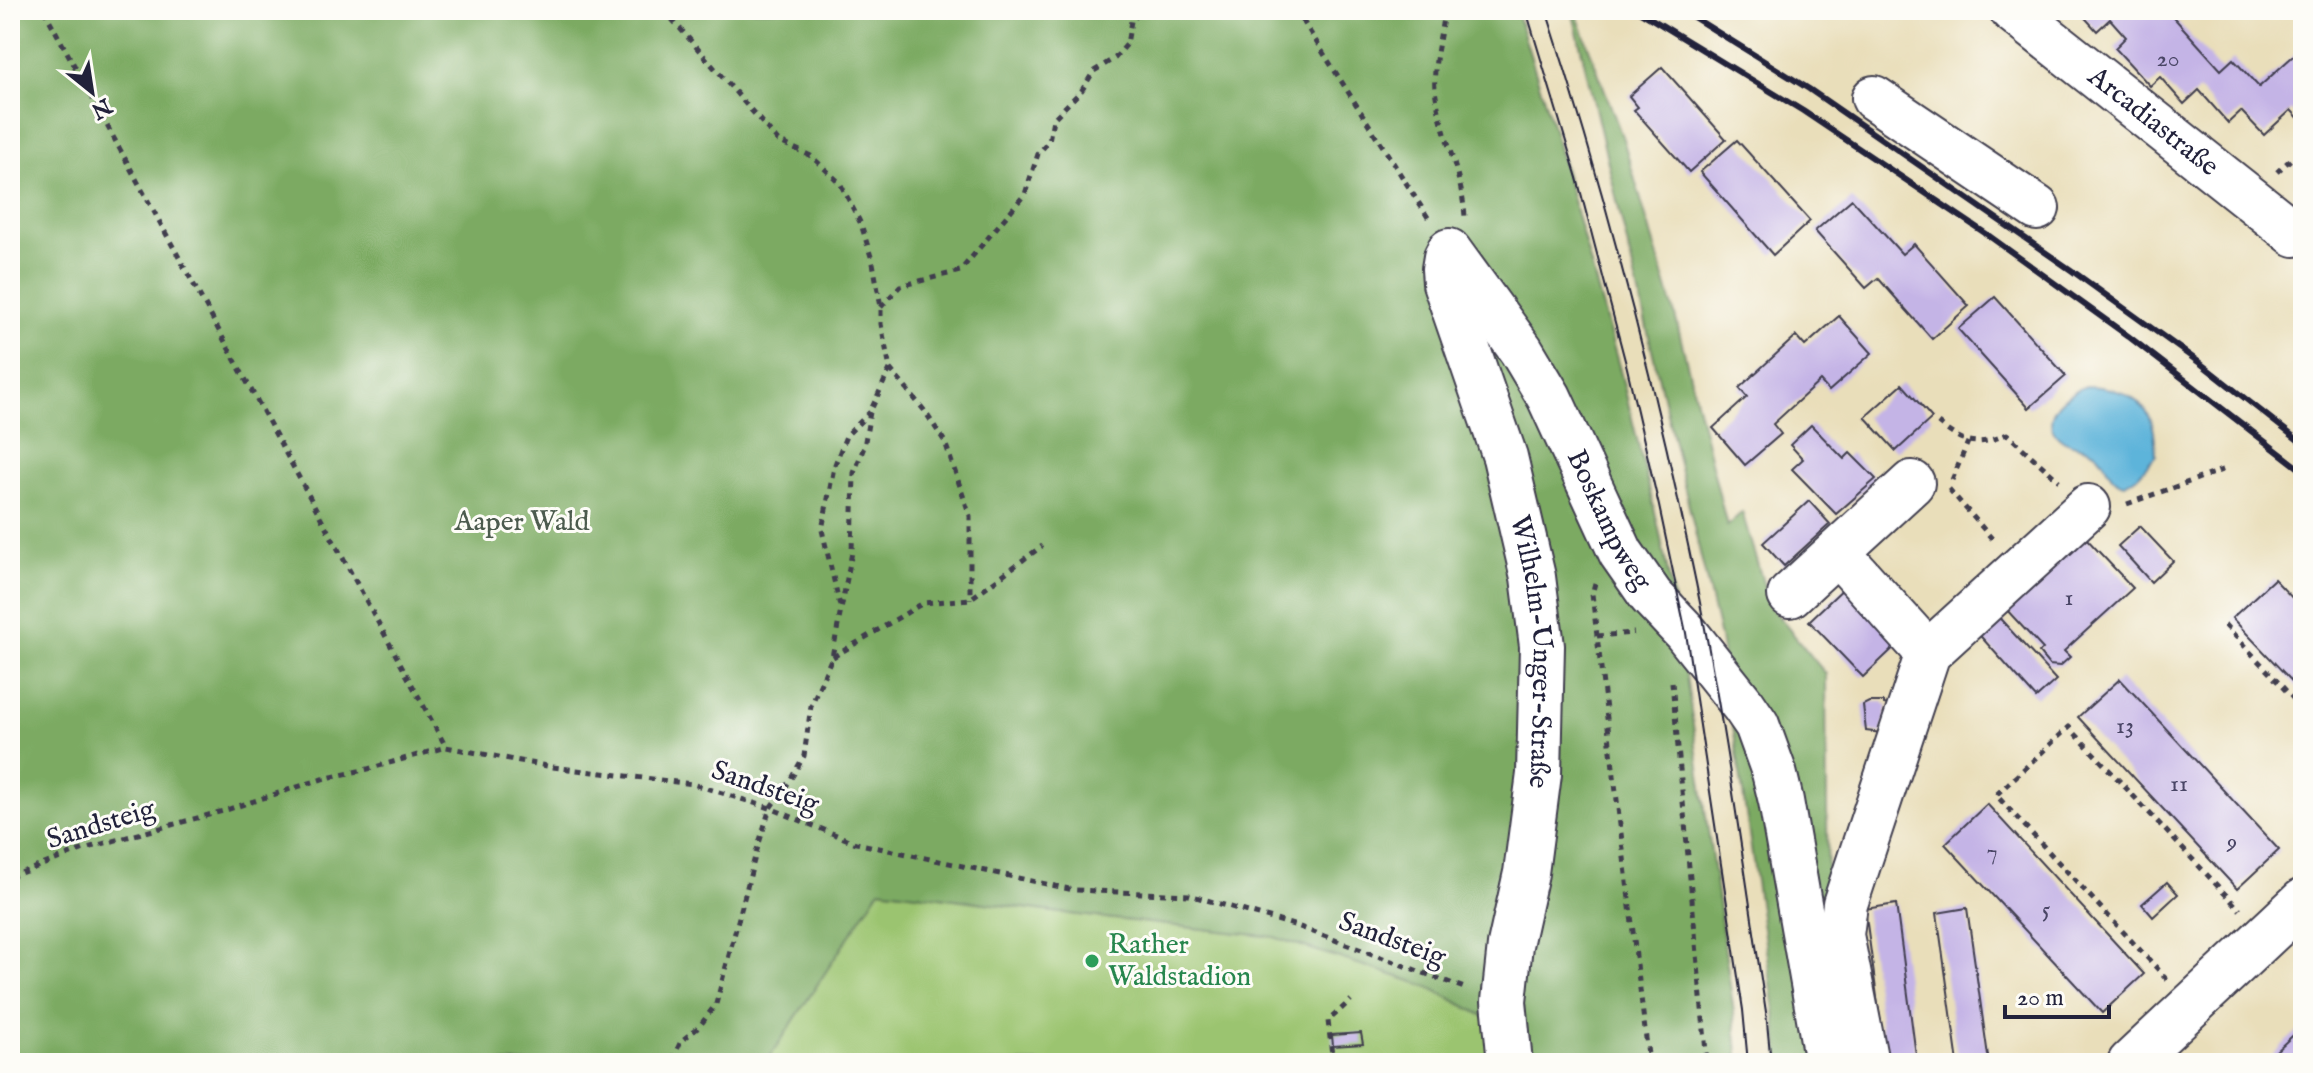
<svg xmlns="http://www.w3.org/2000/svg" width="2313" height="1073" font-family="'IM FELL English',serif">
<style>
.green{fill:#9bc470;stroke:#5e7356;stroke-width:2}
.forest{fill:#7caa62;stroke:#4f664e;stroke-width:2}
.water{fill:#5db4da;stroke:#406b8a;stroke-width:2}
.building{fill:#c4b4e6}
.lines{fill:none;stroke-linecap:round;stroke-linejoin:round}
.minor-casing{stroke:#403e4e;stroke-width:48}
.path{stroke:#403e4e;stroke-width:5;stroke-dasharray:6 6;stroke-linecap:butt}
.minor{stroke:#fff;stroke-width:44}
.tram{stroke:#22223b;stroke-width:2}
.rail{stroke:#22223b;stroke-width:6}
.leisure-dot{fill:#2e9e5b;stroke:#fdfcf7;stroke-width:3}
.labels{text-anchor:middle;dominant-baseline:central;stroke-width:6;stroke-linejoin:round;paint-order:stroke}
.number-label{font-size:24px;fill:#4a4666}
.street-label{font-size:28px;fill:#22223b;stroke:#fdfcf7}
.park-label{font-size:28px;fill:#4c5b4e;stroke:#fdfcf7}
.leisure-label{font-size:28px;fill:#27864d;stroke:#fdfcf7;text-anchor:start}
</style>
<rect width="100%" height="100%" fill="#fdfcf7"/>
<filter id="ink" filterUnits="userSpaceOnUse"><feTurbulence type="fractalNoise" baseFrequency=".0125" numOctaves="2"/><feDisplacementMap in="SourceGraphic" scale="16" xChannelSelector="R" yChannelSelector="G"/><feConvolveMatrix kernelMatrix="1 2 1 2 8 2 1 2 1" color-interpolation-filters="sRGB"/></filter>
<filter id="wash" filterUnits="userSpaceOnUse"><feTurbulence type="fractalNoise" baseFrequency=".006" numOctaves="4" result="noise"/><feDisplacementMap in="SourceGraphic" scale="32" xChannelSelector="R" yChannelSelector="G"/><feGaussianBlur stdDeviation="1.8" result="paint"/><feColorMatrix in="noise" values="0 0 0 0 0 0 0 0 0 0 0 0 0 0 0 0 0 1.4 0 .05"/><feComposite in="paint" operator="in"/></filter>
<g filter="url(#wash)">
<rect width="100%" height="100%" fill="#e9deba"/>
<path class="green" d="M879 889 1061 913 1274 937 1427 986 1495 1022 1502 1063H766Z"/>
<g class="forest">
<path d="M10 10H1516L1551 121 1620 370 1657 520 1679 626 1734 1013 1739 1063H1502L1495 1022 1427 986 1274 937 1061 913 880 889 766 1063H10Z"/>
<path d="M1572 10H1575L1623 139 1675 315 1727 526 1742 512 1770 606 1826 674 1828 933 1849 1063H1780L1775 1010 1720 638Z"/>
</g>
<path class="water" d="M2086 386C2109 386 2137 394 2149 416 2155 427 2155 442 2156 455L2139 475 2125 484C2108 480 2109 465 2097 454 2087 445 2074 447 2063 440 2034 420 2065 393 2086 386Z"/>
<g id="blocks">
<g class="building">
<path d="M2078 10H2167L2221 70 2233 59 2259 87 2303 47V123L2291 110 2264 135 2241 111 2228 123 2199 90 2184 104 2160 77 2150 86 2115 48 2126 37 2110 19 2097 31Z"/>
<path d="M1662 67 1726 139 1689 172 1634 110 1638 107 1629 96Z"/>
<path d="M1737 140 1810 221 1773 255 1700 172Z"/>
<path d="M1852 199 1902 254 1914 244 1969 306 1932 339 1878 278 1866 288 1815 231Z"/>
<path d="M1995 297 2066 376 2029 408 1958 329Z"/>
<path d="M1839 316 1872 353 1829 391 1820 381 1773 424 1781 434 1745 465 1713 428 1747 397 1739 388 1796 336 1805 346Z"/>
<path d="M1902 384 1932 418 1896 451 1865 417Z"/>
<path d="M1811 425 1844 459 1850 453 1876 479 1836 514 1792 469 1803 459 1790 445Z"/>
<path d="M1809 501 1830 524 1784 566 1763 543Z"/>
<path d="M2140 526 2173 561 2151 582 2118 546Z"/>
<path d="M2084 536 2133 588 2064 651 2070 657 2060 666 2049 665 2039 653 2043 649 2005 608Z"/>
<path d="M2274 579 2303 609V693L2232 618Z"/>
<path d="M1848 584 1902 640 1863 677 1809 621Z"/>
<path d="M1993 611 2056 680 2036 698 1974 629Z"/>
<path d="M2120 679 2279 850 2237 889 2078 717Z"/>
<path d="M1869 702H1884V704L1888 705 1882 733 1866 731 1863 705Z"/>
<path d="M1987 804 2144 974 2102 1013 1945 844Z"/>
<path d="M2167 882 2178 894 2153 917 2142 904Z"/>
<path d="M1896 904 1917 1063H1886L1865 909Z"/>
<path d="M1967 908 1989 1063H1958L1937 913Z"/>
<path d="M2303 1026V1063H2263L2275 1052Z"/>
<path d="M1361 1033 1363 1044 1333 1046 1332 1035Z"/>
</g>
</g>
</g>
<g filter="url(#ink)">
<use href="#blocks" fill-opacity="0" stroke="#403e4e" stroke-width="2"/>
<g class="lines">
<g class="minor-casing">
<g id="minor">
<path id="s1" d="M2012 10 2295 234"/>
<path d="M1874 98 2037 208"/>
<path id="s2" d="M1449 251 1521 350 1549 397 1621 553 1651 596 1686 633 1744 706 1757 725 1774 772 1781 801 1827 1063"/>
<path id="s3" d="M1446 257 1444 269 1445 283 1505 457 1533 577 1542 646 1539 774 1526 873 1510 945 1504 1001 1510 1063"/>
<path d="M1837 552 1928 653"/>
<path d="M1790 595 1912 483"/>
<path d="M1866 1063 1841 935 1845 904 1928 653 2088 507"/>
<path d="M2130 1063 2303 901"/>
</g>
</g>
<g class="path">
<path d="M44 10 446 747"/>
<path d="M664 10 778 141 811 156 840 183 861 224 873 263 881 307V324L890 369 870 412 864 447 854 473 852 552 832 657 811 706 804 756 789 782 770 808 756 853 716 1004 699 1027 681 1041 671 1063"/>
<path d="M1296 10 1429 219"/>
<path d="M1444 10C1441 38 1431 69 1436 96 1443 138 1462 175 1465 217"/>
<path d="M2277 172 2303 148"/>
<path d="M881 307 900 286 960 271 1025 194 1038 154 1049 141 1053 119 1082 90 1094 71 1115 58 1127 44 1131 21 1142 10"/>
<path d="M890 369 924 410 945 442 970 516V599"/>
<path d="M1938 423C1962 443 1977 448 2007 434L2059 481"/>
<path d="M1952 480 1968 442"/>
<path d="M1949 489 1995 542"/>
<path d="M2127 504 2225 469"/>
<path d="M1595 583 1592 594 1597 636 1649 1063"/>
<path d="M840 606 822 530 834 467 846 436 870 412"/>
<path d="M2225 625 2303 709"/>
<path d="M1597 636 1634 633"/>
<path d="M833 657 923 603 970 599 1042 546"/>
<path d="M1672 682 1707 1063"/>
<path d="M10 877 87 848 223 811 322 779 368 769 446 747 552 767 693 784 770 808 856 843 1074 890 1189 895 1297 926 1467 989"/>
<path d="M2167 979 1996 795 2069 727 2240 910"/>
<path d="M1316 1063H1322"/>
<path d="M1333 1063 1328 1021 1351 1000"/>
</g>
<use href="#minor" class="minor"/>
<g class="tram">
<path d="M1526 10 1577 178 1627 368 1659 506 1686 633 1743 1010 1748 1063"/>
<path d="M1546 10C1607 197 1656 390 1696 583 1725 724 1744 869 1766 1012L1771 1063"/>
</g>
<g class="rail">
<path d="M1637 10 1803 111 1985 233 2128 336 2303 471"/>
<path d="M1682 10 1809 89 2071 270 2200 363 2303 444"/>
</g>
</g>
</g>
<circle class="leisure-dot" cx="1092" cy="961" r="8"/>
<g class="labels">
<g class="number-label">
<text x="2168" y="59">20</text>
<text x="2069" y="598">1</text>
<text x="2125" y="726">13</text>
<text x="2179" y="784">11</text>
<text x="2232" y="842">9</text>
<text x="1992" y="852">7</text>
<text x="2046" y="910">5</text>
</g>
<g class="street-label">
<text stroke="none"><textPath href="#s1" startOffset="180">Arcadiastraße</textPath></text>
<text stroke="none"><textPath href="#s2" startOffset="314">Boskampweg</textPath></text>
<text stroke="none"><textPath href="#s3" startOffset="408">Wilhelm-Unger-Straße</textPath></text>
<text transform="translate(765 788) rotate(19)">Sandsteig</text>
<text transform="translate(101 825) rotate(-17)">Sandsteig</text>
<text transform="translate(1392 940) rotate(20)">Sandsteig</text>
</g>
<g class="park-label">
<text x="522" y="522">Aaper Wald</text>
</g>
<g class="leisure-label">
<text x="1108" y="945">Rather<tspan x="1108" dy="32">Waldstadion</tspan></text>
</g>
</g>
<rect width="2313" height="1073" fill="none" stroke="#fdfcf7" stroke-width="40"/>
<g transform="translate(92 92) rotate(150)" stroke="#fdfcf7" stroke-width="6" paint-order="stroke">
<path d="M0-6L14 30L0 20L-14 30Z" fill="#22223b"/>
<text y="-12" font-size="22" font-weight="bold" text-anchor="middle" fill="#22223b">N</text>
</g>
<path d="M2005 1005v12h104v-12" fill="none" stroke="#22223b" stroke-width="4"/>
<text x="2017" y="1005" font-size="24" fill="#22223b" stroke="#fdfcf7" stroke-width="6" paint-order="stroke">20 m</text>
</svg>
